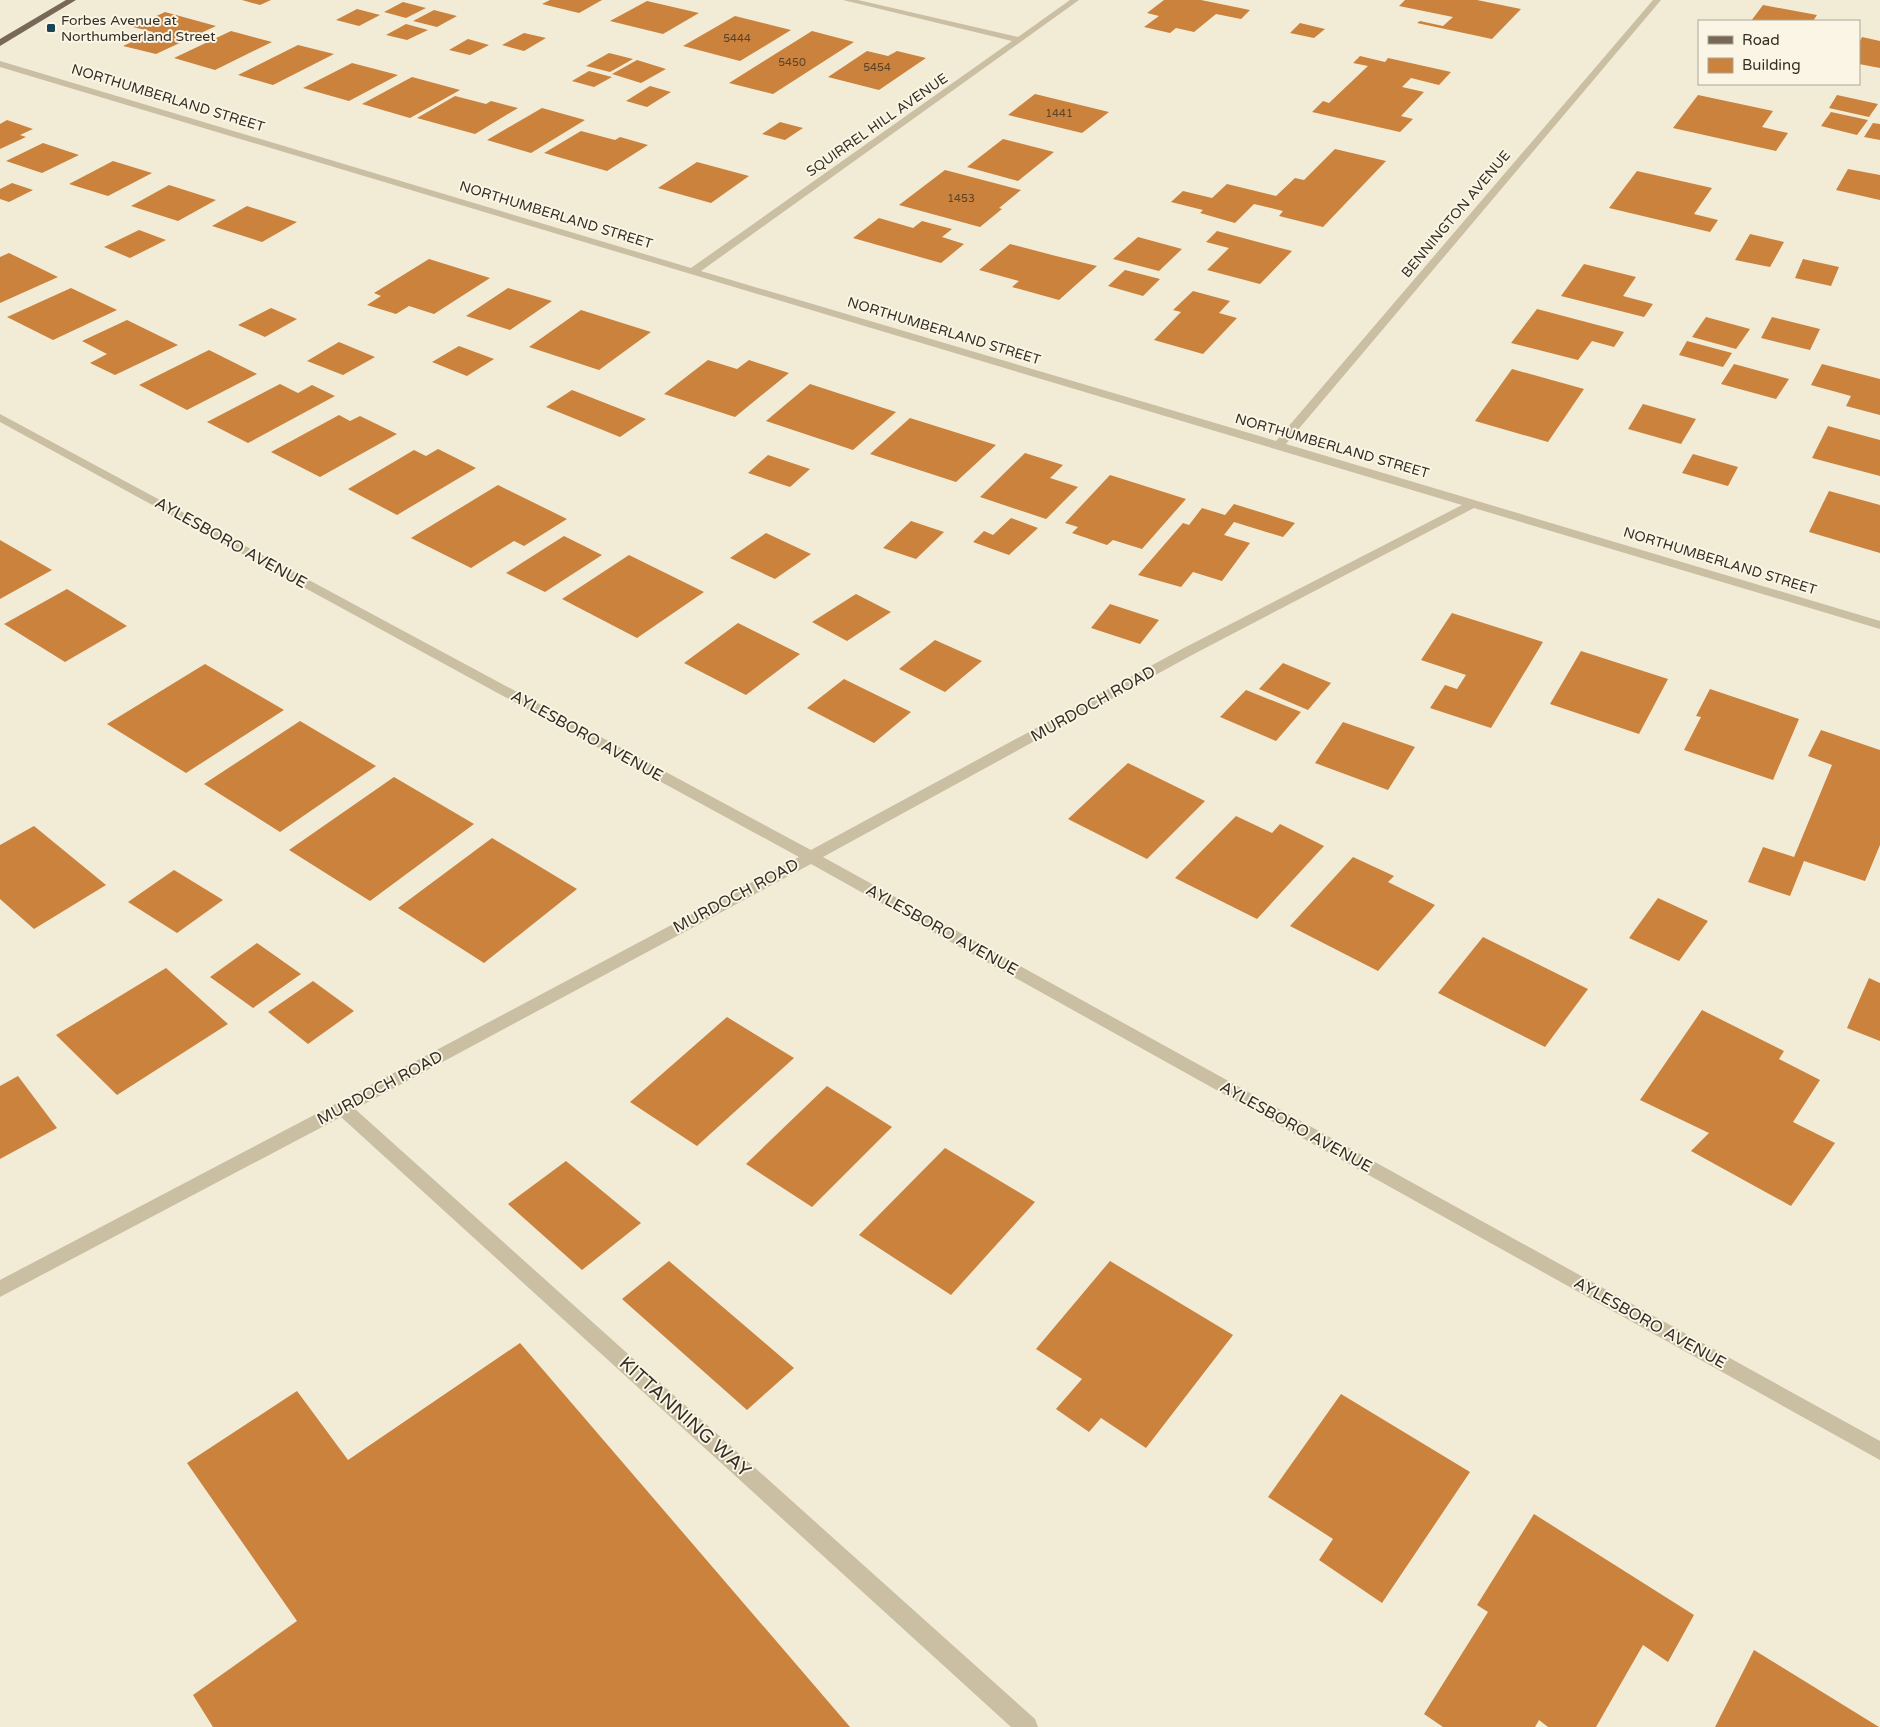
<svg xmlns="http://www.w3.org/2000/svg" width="1880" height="1727" font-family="'Varela Round',sans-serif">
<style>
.building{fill:#ca823d}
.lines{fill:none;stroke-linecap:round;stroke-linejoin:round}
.minor{fill:#cabea3;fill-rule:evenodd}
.major{fill:#776956;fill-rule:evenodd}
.poi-dot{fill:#1a4457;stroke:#faf5e4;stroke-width:2}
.labels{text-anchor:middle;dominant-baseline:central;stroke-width:4;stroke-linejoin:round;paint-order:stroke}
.far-number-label{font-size:11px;fill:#5a432b}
.far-poi-label{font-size:14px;fill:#352e25;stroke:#faf5e4;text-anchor:start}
.far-street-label{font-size:14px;fill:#352e25;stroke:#faf5e4}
.street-label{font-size:16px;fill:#352e25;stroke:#faf5e4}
.near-street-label{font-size:19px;fill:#352e25;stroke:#faf5e4}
</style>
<rect width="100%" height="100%" fill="#f2ecd7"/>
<g class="building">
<path d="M242 0H271L260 5Z"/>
<path d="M550 0H602L579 13 542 4Z"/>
<path d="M1164 0H1201L1250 10 1241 19 1216 14 1194 32 1176 28 1170 33 1144 27 1159 16 1147 13Z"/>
<path d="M1405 0H1477L1521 9 1492 39 1417 23 1420 21 1443 26 1453 17 1399 6Z"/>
<path d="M647 1 699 13 663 34 610 21Z"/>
<path d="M403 2 426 8 406 18 384 12Z"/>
<path d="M1763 5 1817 15 1813 21H1751Z"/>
<path d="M357 9 380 15 359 26 336 20Z"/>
<path d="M434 10 457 16 437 27 413 21Z"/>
<path d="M165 12 216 26 156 54 123 46 153 32 133 27Z"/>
<path d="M735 16 791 30 740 61 683 46Z"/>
<path d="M1300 23 1325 29 1314 38 1290 33Z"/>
<path d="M406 24 428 30 407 40 386 35Z"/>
<path d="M231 31 272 42 215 70 174 58Z"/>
<path d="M812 31 854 42 773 94 729 83Z"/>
<path d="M524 33 546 38 524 51 502 45Z"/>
<path d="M1862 37 1880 41V68L1859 64V43Z"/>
<path d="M468 39 489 45 470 55 449 50Z"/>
<path d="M298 45 334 54 273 85 238 75Z"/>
<path d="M867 51 888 56 897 51 926 58 879 90 828 77Z"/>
<path d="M609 53 633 59 610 72 586 66Z"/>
<path d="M1360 56 1385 62 1388 58 1451 72 1439 85 1411 78 1402 87 1424 92 1401 116 1413 119 1400 132 1312 112 1323 101 1329 103 1368 66 1353 63Z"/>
<path d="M637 60 666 69 641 83 612 74Z"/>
<path d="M352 63 398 75 349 101 303 88Z"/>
<path d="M589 71 612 77 594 87 572 81Z"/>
<path d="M412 77 460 90 410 118 362 104Z"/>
<path d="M650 86 671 92 647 107 626 101Z"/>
<path d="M1035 94 1109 112 1082 133 1008 115Z"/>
<path d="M1698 95 1773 111 1762 127 1788 133 1776 151 1673 128Z"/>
<path d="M1837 95 1878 104 1869 117 1829 108Z"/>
<path d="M455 96 486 104 491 101 518 108 475 134 417 118Z"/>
<path d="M542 108 585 120 531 153 487 140Z"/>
<path d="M1831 112 1868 120 1857 135 1821 126Z"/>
<path d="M7 120 33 129 20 135 26 137 0 149V124Z"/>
<path d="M780 122 803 128 785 140 762 134Z"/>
<path d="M1873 123 1880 124V140L1864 137Z"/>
<path d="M581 131 615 140 620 137 648 145 607 171 544 153Z"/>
<path d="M1003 139 1054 152 1018 181 967 167Z"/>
<path d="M43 143 79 155 42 173 6 161Z"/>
<path d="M1335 149 1386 161 1323 227 1279 216 1283 211 1254 204 1235 223 1200 213 1203 210 1171 202 1183 191 1212 198 1227 184 1276 196 1295 178 1304 180Z"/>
<path d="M113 161 152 173 108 196 69 184Z"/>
<path d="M697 162 749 176 711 203 658 188Z"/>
<path d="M1848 169 1880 175V200L1836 190Z"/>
<path d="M945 170 1021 190 999 208 1002 209 980 227 899 205Z"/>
<path d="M1637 171 1712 188 1694 214 1718 220 1710 232 1609 208Z"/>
<path d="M12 183 33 190 9 202 0 199V189Z"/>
<path d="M169 185 216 200 178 221 131 206Z"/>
<path d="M247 206 297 222 262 242 212 226Z"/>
<path d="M879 218 913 228 922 221 952 229 942 237 964 244 941 263 853 238Z"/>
<path d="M139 230 166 240 130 258 104 247Z"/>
<path d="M1217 231 1292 251 1260 284 1207 270 1229 248 1206 242Z"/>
<path d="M1750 234 1784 242 1770 267 1735 260Z"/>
<path d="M1138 237 1182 249 1159 271 1113 259Z"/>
<path d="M1010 244 1056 256 1097 266 1059 300 1012 287 1019 281 979 270Z"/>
<path d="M9 253 58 277 0 303V257Z"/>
<path d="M429 259 490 278 434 314 409 306 396 314 367 305 381 296 374 293Z"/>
<path d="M1803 259 1839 267 1831 286 1795 278Z"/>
<path d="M1584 264 1636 277 1623 296 1653 304 1644 317 1561 296Z"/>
<path d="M1125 270 1160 279 1143 296 1108 286Z"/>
<path d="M71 288 117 310 53 340 7 317Z"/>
<path d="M508 288 552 301 510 330 466 316Z"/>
<path d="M1193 291 1230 301 1219 313 1237 318 1203 354 1154 340 1181 312 1173 310Z"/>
<path d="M271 308 297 319 265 337 238 325Z"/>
<path d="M1537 309 1624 332 1614 347 1592 341 1578 360 1511 343Z"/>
<path d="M581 310 651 332 599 370 529 347Z"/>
<path d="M1706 317 1750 329 1736 349 1692 337Z"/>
<path d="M1772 317 1820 329 1810 350 1761 338Z"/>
<path d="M127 320 178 345 115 375 90 363 107 354 82 341Z"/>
<path d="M1687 341 1732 353 1723 367 1679 355Z"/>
<path d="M339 342 375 357 343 375 307 361Z"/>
<path d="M459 346 494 359 467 376 432 362Z"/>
<path d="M209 350 257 374 187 410 139 385Z"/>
<path d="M708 360 737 369 749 360 789 373 735 417 664 394Z"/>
<path d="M1734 364 1789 379 1776 399 1721 384Z"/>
<path d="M1822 364 1880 379V415L1846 406 1851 396 1811 385Z"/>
<path d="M1512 369 1584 389 1548 442 1475 421Z"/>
<path d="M280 384 298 393 312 385 335 396 248 443 207 422Z"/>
<path d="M810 384 896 412 853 450 766 421Z"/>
<path d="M572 390 646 419 620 437 546 407Z"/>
<path d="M1643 404 1696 419 1681 444 1628 429Z"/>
<path d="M339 415 350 421 360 416 397 434 320 477 271 452Z"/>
<path d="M910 418 996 445 956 482 870 454Z"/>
<path d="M1828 426 1880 440V476L1812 458Z"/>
<path d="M438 449 476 468 397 515 348 489 414 450 426 456Z"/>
<path d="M1025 453 1063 465 1050 478 1078 487 1046 519 980 497Z"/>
<path d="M1693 454 1738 467 1728 486 1682 473Z"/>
<path d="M768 455 810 469 790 487 748 473Z"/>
<path d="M1110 475 1186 499 1142 549 1113 540 1107 545 1072 533 1078 527 1065 523Z"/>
<path d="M498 485 567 519 524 546 514 541 471 568 411 538Z"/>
<path d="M1829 491 1880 505V553L1809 532Z"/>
<path d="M1234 504 1295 523 1283 537 1234 522 1224 535 1250 543 1222 581 1193 572 1181 587 1138 575 1183 523 1189 525 1202 508 1225 515Z"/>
<path d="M1011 518 1038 528 1009 555 973 542 984 531 993 535Z"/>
<path d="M911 521 944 532 916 559 883 548Z"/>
<path d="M766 533 811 554 775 579 730 558Z"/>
<path d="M564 536 602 555 545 592 506 573Z"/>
<path d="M0 540 52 570 0 599Z"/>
<path d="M629 555 704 592 637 638 562 599Z"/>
<path d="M67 589 127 626 65 662 4 624Z"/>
<path d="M856 594 891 612 847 641 812 622Z"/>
<path d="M1110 604 1159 620 1140 644 1091 628Z"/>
<path d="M1452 613 1543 642 1491 728 1430 708 1445 685 1457 689 1466 675 1421 660Z"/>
<path d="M738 623 800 654 746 695 684 663Z"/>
<path d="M935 640 982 661 945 692 899 669Z"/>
<path d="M1581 651 1668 679 1639 734 1550 704Z"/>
<path d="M1283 663 1331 683 1308 710 1259 689Z"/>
<path d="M205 664 284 710 186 773 107 724Z"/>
<path d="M844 679 911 712 874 743 807 708Z"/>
<path d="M1710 689 1799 719 1773 780 1684 750 1701 717 1696 716Z"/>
<path d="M1246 690 1301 712 1276 741 1220 717Z"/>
<path d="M300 721 376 766 280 832 204 784Z"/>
<path d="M1343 722 1415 747 1388 790 1315 763Z"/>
<path d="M1821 730 1880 750V845L1865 881 1804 861 1790 896 1748 882 1763 847 1794 857 1832 765 1808 756Z"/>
<path d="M1128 763 1205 801 1147 859 1068 819Z"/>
<path d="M394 777 474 824 370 901 289 850Z"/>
<path d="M1236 816 1272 833 1280 824 1324 846 1257 919 1175 878Z"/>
<path d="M34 826 106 885 34 929 0 899V845Z"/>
<path d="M492 838 577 889 484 963 398 908Z"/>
<path d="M1353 857 1394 876 1388 882 1435 905 1378 971 1290 926Z"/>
<path d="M174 870 223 900 177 933 128 902Z"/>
<path d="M1658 898 1708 921 1679 961 1629 938Z"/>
<path d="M1483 937 1588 989 1545 1047 1438 993Z"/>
<path d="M257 943 301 974 253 1008 210 977Z"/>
<path d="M166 968 228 1024 117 1095 56 1035Z"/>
<path d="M1869 978 1880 983V1041L1847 1028Z"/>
<path d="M313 981 354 1011 308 1044 268 1012Z"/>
<path d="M1702 1010 1784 1051 1779 1059 1820 1080 1793 1122 1835 1143 1791 1206 1691 1151 1709 1133 1640 1100Z"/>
<path d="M727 1017 794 1058 697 1146 630 1102Z"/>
<path d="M18 1076 57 1128 0 1159V1086Z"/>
<path d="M827 1086 892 1127 812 1207 746 1164Z"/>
<path d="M945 1148 1035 1202 951 1295 859 1235Z"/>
<path d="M566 1161 641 1223 582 1270 508 1204Z"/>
<path d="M669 1261 794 1368 747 1410 622 1299Z"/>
<path d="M1110 1261 1233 1335 1146 1448 1101 1418 1089 1432 1056 1409 1082 1379 1036 1349Z"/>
<path d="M520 1343 850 1727H213L193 1695 297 1621 187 1463 297 1391 348 1460Z"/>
<path d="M1341 1394 1470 1472 1382 1603 1319 1560 1333 1539 1268 1497Z"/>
<path d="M1534 1514 1694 1615 1668 1662 1643 1645 1596 1727H1548L1539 1720 1535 1727H1443L1424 1714 1488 1612 1477 1605Z"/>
<path d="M1754 1650 1879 1727H1715Z"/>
</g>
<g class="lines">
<path class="minor" d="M843 0H858L1018 37 1070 0H1079L701 271 1276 441 1653 0H1661L1286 444 1880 621V629L1474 508 1192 655 823 857 1880 1441V1460L811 864 355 1109 1035 1719 1038 1727H1011L341 1117 0 1297V1280L337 1103 799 857 0 422V414L811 850 1182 649 1462 505 0 67V61L691 268 1012 41Z"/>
<path class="major" d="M66 0H76L0 46V39Z"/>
</g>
<rect class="poi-dot" x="46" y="23" width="10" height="10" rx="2.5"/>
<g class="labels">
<g class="far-number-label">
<text x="737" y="38">5444</text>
<text x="792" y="62">5450</text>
<text x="877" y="67">5454</text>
<text x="1059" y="113">1441</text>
<text x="961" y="198">1453</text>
</g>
<g class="far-poi-label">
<text x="61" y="20">Forbes Avenue at<tspan x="61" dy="16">Northumberland Street</tspan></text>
</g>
<g class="far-street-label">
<text transform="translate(168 98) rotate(17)">NORTHUMBERLAND STREET</text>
<text transform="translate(877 125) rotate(-35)">SQUIRREL HILL AVENUE</text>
<text transform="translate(1456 214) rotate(-50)">BENNINGTON AVENUE</text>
<text transform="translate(556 215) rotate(17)">NORTHUMBERLAND STREET</text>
<text transform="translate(944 331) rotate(17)">NORTHUMBERLAND STREET</text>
<text transform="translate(1332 446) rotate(16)">NORTHUMBERLAND STREET</text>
<text transform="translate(1720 561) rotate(17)">NORTHUMBERLAND STREET</text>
</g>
<g class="street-label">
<text transform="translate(231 543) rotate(29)">AYLESBORO AVENUE</text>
<text transform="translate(1093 704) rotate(-29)">MURDOCH ROAD</text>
<text transform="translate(587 736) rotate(29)">AYLESBORO AVENUE</text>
<text transform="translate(736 896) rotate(-28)">MURDOCH ROAD</text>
<text transform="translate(942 930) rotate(29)">AYLESBORO AVENUE</text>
<text transform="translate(380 1088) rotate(-28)">MURDOCH ROAD</text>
<text transform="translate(1296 1127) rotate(29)">AYLESBORO AVENUE</text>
<text transform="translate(1650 1323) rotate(29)">AYLESBORO AVENUE</text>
</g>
<g class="near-street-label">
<text transform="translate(685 1417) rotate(42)">KITTANNING WAY</text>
</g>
</g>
<rect x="1698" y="20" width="162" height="65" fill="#faf5e4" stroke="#aba598"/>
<rect x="1708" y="36" width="25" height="8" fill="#776956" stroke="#aba598"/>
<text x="1742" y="45" font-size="15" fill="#352e25">Road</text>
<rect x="1708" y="58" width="25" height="15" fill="#ca823d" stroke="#aba598"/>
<text x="1742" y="70" font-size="15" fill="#352e25">Building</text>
</svg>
